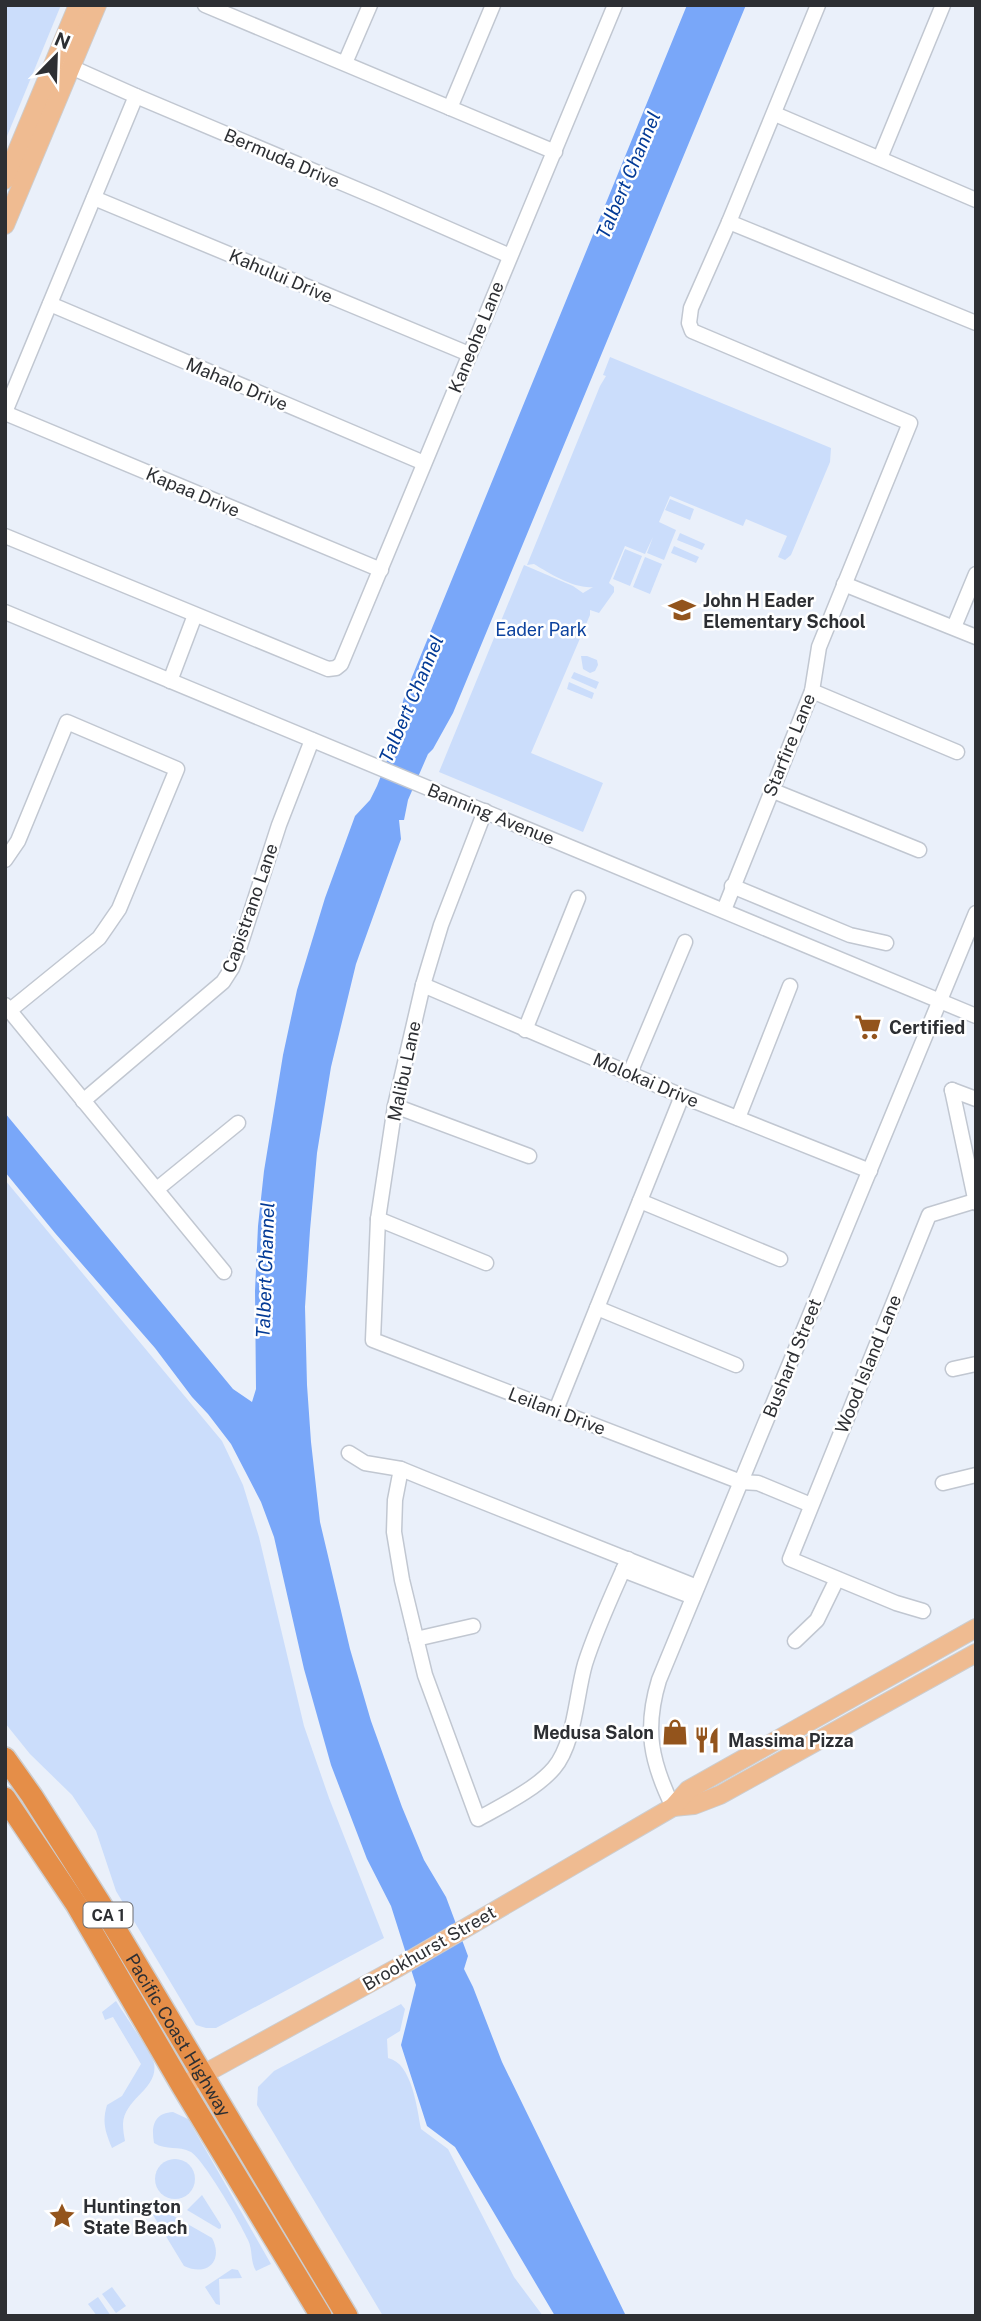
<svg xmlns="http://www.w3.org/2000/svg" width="981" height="2321" font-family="'Public Sans',sans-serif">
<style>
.green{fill:#cbddfb}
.water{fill:#79a7f9}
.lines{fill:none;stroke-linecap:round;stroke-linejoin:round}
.minor-casing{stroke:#c1c7d1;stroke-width:17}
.major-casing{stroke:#cdcdce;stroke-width:20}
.highway-casing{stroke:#cdcdce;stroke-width:24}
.minor{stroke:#fff;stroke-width:14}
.major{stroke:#efbb91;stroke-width:18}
.highway{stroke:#e58e48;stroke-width:21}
.labels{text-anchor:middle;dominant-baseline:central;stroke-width:5;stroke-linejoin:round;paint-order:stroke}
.shield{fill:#fff;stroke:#6c6d70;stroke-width:2}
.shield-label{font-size:16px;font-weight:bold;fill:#2d2f33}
.street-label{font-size:18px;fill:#2d2f33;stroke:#fff}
.poi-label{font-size:18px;font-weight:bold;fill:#2d2f33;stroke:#fff;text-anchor:start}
.park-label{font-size:18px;fill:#0c429e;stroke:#fff}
.water-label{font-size:19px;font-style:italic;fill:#043b96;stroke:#fff}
</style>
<rect width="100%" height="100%" fill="#eaf0fa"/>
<g class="green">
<path d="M5 5H61L5 141Z"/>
<path d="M610 357 831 448 830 462 791 555 785 560 778 557 787 536 746 519 743 526 670 496 659 522 676 530 664 560 647 553 653 537 645 554 625 546 609 583 614 587V592L599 613 590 610V615L531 753 603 783 583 832 439 772 524 565 573 586 583 593 593 587C575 589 550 574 534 564L527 565 600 386 606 376 603 375Z"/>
<path d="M670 499 694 509 690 520 665 510Z"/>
<path d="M680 533 705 544 702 550 677 540Z"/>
<path d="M674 546 699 557 696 563 671 553Z"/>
<path d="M625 549 642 556 630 586 613 579Z"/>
<path d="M645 557 662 564 650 594 633 587Z"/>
<path d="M581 656H587L597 660 598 665 595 671 590 673 583 669Z"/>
<path d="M574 672 599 682 596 689 571 678Z"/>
<path d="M569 682 594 693 592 699 567 689Z"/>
<path d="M5 1180 222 1441 243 1485 259 1537 304 1726 329 1798 384 1938 216 2028H206L196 2025 116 1891 96 1831 72 1795 30 1754 5 1723Z"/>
<path d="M116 2001C122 2011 152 2054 154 2063 159 2089 124 2098 123 2124 123 2130 124 2136 125 2141L112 2148C105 2131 102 2122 107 2105L122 2096 141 2064 113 2017 105 2020 102 2012Z"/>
<path d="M401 2004 405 2009 400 2031 387 2039 388 2058C412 2063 417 2108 421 2129L448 2149 514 2277 543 2316H383L257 2105 258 2087 274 2071Z"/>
<path d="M173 2112 188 2119 271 2264 256 2271C250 2261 253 2250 248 2240 241 2224 204 2160 191 2152 178 2145 167 2151 154 2143 151 2126 154 2113 173 2112Z"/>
<circle cx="175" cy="2179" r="20"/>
<path d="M202 2195 221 2225V2228L219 2229 187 2210Z"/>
<path d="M156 2206 212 2238C224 2261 207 2277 184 2266L150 2210Z"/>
<path d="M232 2269 238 2270 242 2278 219 2279 220 2305 216 2304 205 2287Z"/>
<path d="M112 2287 126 2306 116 2313 102 2294Z"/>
<path d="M98 2297 111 2316H97L88 2304Z"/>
</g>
<path class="water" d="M687 5H746L453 713 433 749 428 754 408 800 404 820H399L401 839 356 964 331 1067 317 1153 310 1230 305 1307 307 1385 311 1442 320 1522 350 1649 371 1721 402 1807 424 1860 446 1897 468 1956 464 1969 473 1987 502 2062 626 2316H555L455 2147 427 2126 401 2045 416 1985 391 1906 367 1859 331 1765 304 1669 274 1537 261 1502 231 1444 208 1414 192 1397 155 1348 55 1233 5 1172V1113L233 1389 252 1402 256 1389 255 1291 258 1226 264 1171 283 1055 297 990 325 898 355 816 370 800 377 786 395 740V731L405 694Z"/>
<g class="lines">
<g class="minor-casing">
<g id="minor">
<path d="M205 5 555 152"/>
<path d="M62 63 136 96 380 199 510 256"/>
<path d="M345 63 370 5"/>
<path d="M450 108 493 5"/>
<path d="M775 114 976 200"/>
<path d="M880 158 943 5"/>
<path d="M94 198 469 354"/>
<path d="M729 222 976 323"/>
<path d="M50 304 424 463"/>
<path d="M5 412 136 96"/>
<path d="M5 413 381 570"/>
<path d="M5 536 328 669 336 668 341 664 615 5"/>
<path d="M844 584 976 637"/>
<path d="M5 612 976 1016"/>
<path d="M954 627 976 574"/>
<path d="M170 681 195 615"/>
<path d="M812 691 957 752"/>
<path d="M771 790 919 850"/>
<path d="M485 811 441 925 423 985 395 1106 378 1219 373 1340 741 1482 758 1483 811 1505"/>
<path d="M5 860 18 841 67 722 177 769 119 909 99 938 9 1011"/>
<path d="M732 886 850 935 886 943"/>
<path d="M724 910 812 691 819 647 910 423 692 331 689 323 691 308 729 222 818 5"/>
<path d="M423 985 682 1096 870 1171"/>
<path d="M5 1005 224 1272"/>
<path d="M525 1030 578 898"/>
<path d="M630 1073 685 942"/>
<path d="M952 1090 976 1203"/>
<path d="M952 1090 976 1099"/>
<path d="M83 1101 223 982 232 968 237 955 279 825 312 740"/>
<path d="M395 1106 529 1156"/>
<path d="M738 1118 790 986"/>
<path d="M157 1189 238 1123"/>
<path d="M640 1201 780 1259"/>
<path d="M378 1219 486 1263"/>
<path d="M597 1308 736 1365"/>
<path d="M953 1369 976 1364"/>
<path d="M556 1410 682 1096"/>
<path d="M349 1453 365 1463 401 1469 423 1478 697 1587"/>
<path d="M401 1469 395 1500 394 1532 402 1580 425 1675 478 1819C503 1805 536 1789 554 1768 575 1743 576 1695 585 1664 596 1629 613 1593 628 1559"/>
<path d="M943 1483 976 1475"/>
<path d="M623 1570 693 1597"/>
<path d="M923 1611 896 1603 790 1559 929 1215 975 1201"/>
<path d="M416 1639 473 1626"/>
<path d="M795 1641 817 1620 837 1579"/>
<path d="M673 1807C651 1762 644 1729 659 1680L976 913"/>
</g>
</g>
<g class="major-casing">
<g id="major">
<path d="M5 180 78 5"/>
<path d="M5 225 97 5"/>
<path d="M673 1807 694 1805 720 1795 976 1653"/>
<path d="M182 2086 397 1968 673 1807 688 1790 976 1628"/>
</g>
</g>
<g class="highway-casing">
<g id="highway">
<path id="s1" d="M5 1758 32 1796 100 1903 347 2316"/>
<path d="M5 1798 76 1904 182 2086 321 2316"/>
</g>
</g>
<use href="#minor" class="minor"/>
<use href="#major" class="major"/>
<use href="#highway" class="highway"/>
</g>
<defs>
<g id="school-bare" transform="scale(2.1)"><path d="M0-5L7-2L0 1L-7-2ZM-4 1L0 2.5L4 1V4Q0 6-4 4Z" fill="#93541c" stroke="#fff" stroke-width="2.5" paint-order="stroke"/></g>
<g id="supermarket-bare" transform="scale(2.1)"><path d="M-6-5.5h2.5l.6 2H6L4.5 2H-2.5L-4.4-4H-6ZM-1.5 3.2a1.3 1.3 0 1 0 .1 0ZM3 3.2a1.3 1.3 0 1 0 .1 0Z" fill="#93541c" stroke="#fff" stroke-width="2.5" paint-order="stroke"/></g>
<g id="shop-bare" transform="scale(2.1)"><path d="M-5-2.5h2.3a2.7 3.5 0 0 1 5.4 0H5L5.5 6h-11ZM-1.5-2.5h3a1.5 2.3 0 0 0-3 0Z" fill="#93541c" stroke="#fff" stroke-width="2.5" paint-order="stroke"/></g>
<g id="restaurant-bare" transform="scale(2.1)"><path d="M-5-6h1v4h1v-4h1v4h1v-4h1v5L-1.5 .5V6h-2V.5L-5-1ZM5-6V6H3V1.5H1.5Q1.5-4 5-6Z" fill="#93541c" stroke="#fff" stroke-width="2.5" paint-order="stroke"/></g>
<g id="sight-bare" transform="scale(2.1)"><path d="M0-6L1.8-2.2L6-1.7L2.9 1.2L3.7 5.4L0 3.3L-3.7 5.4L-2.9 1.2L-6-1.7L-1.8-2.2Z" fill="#93541c" stroke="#fff" stroke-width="2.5" paint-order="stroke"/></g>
</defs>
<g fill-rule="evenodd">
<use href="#school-bare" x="682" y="610"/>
<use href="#supermarket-bare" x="868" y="1027"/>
<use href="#shop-bare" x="675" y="1732"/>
<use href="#restaurant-bare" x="707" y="1740"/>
<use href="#sight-bare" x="62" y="2216"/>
</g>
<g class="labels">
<rect class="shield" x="83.5" y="1902.5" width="49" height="25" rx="5"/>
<g class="shield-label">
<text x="108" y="1915">CA 1</text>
</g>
<g class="street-label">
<text transform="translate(282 158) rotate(23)">Bermuda Drive</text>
<text transform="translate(281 276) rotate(23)">Kahului Drive</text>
<text transform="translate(476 337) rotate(-68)">Kaneohe Lane</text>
<text transform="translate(237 384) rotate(23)">Mahalo Drive</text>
<text transform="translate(193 492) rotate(23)">Kapaa Drive</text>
<text transform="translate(789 745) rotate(-68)">Starfire Lane</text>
<text transform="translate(491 814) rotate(22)">Banning Avenue</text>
<text transform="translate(250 908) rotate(-71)">Capistrano Lane</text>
<text transform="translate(404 1071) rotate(-78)">Malibu Lane</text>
<text transform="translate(646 1080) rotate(23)">Molokai Drive</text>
<text transform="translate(792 1358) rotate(-68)">Bushard Street</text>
<text transform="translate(868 1364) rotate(-68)">Wood Island Lane</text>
<text transform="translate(557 1411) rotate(21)">Leilani Drive</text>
<text transform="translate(429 1948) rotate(-30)">Brookhurst Street</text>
<text stroke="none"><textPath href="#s1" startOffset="327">Pacific Coast Highway</textPath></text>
</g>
<g class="poi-label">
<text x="703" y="600">John H Eader<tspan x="703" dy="21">Elementary School</tspan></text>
<text x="889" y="1027">Certified</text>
<text x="654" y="1732" text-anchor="end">Medusa Salon</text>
<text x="728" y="1740">Massima Pizza</text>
<text x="83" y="2206">Huntington<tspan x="83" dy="21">State Beach</tspan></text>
</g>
<g class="park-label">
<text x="541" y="629">Eader Park</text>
</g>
<g class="water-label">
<text transform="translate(628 175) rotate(-67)">Talbert Channel</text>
<text transform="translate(411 699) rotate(-67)">Talbert Channel</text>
<text transform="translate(265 1270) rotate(-88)">Talbert Channel</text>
</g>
</g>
<rect width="981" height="2321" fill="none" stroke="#2d2f33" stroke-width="14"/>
<g transform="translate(56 56) rotate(23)" stroke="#ffffff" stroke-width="5" paint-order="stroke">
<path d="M0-5L12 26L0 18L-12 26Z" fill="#2d2f33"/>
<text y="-10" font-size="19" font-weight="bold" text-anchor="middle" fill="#2d2f33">N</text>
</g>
</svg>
